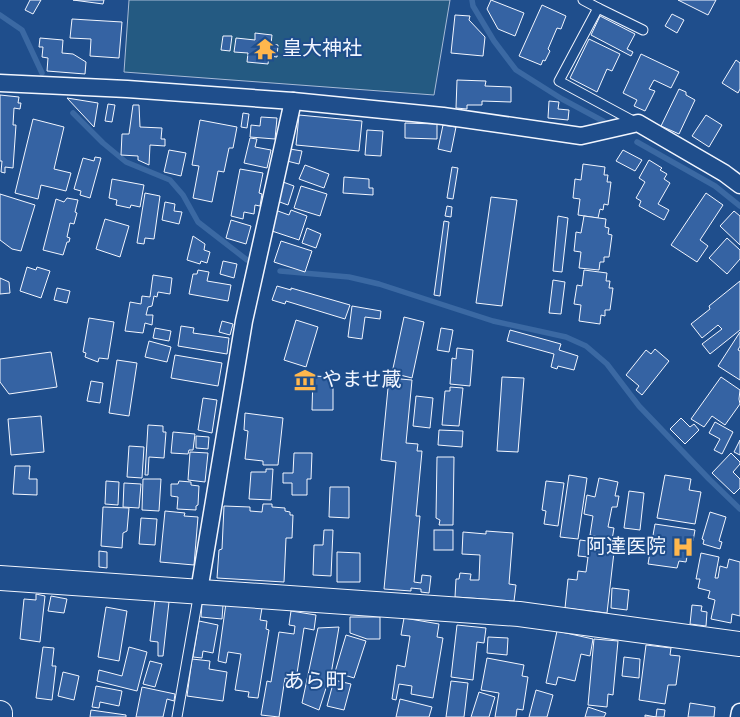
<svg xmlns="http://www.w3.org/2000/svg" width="740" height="717" font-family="Spectral,'Noto Sans JP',serif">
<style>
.green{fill:#245a82;stroke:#a8bbd7}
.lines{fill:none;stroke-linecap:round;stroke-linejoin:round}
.stream{stroke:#3b69a3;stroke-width:5.5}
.building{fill:#3563a3;stroke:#f2f6ff}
.lane-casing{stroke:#f2f6ff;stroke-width:11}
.street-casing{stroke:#f2f6ff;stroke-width:19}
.secondary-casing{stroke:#f2f6ff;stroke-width:26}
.lane{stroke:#1f4e8c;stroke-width:9}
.street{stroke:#1f4e8c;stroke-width:16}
.secondary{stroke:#1f4e8c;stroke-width:24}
.labels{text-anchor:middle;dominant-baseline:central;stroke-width:4;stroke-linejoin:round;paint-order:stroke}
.poi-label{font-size:20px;fill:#f2f6ff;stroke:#1f4e8c;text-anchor:start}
.neighbourhood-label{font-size:21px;fill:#f2f6ff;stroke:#1f4e8c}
</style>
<rect width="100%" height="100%" fill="#1f4e8c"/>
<path class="green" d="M129 0H450L434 95 124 72Z"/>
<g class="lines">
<g class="stream">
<path d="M472 0 473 6 494 41 516 70 562 99 603 121"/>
<path d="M0 15 22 30 42 73"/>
<path d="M73 113 103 143 126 162 170 180 183 195 198 222 247 260 253 262"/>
<path d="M637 142 715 186 740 206"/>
<path d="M280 271 349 277 379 284 493 321 566 337 586 346 607 364 639 406 709 479 740 509"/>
</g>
</g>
<g class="building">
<path d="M30 0H41L33 14 25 10Z"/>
<path d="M73 0H104L103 4Z"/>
<path d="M491 0 524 13 515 36 498 29 487 9Z"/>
<path d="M678 0H716L708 15Z"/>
<path d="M542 5 566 16 561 29 557 28 548 49 550 51 545 61 543 60 541 65 519 56Z"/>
<path d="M672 14 684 20 677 33 665 26Z"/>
<path d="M455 15 470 16 469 20 485 37 483 56 451 53Z"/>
<path d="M600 16 635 34 627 49 633 52 631 56 591 35Z"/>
<path d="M72 19 122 22 119 58 90 56 91 39 70 38Z"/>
<path d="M255 33 272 35 271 44 278 45 277 57 269 56 268 64 247 62 248 53 234 52 236 38 255 40Z"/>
<path d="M223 36H232L230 51 221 50Z"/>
<path d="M40 38 63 40 62 53 73 54 86 62 85 74 47 71 48 58 42 57 43 47H39Z"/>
<path d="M589 39 620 54 612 71 607 69 597 92 570 78Z"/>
<path d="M641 54 679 72 671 88 654 80 649 89 655 91 645 111 634 106 637 100 623 93Z"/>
<path d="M736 60 740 63V89L738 93 722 83Z"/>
<path d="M457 80 486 81 485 86 511 87V102L482 101V105H467V109L456 108Z"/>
<path d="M679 89 686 92V95L695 100 679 134 661 126Z"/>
<path d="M0 95 19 97 18 103H21L20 109 14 108 13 125H16L13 168 5 167V173L1 172 2 161H0Z"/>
<path d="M67 98 98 103 94 127Z"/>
<path d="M549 101 559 102 558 109 569 110 568 120 548 118Z"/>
<path d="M108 104 115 105 112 122 105 121Z"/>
<path d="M133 105H139L140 127 162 128 161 139H165V146L150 145 149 165 138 160V156L121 155 122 134H129Z"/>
<path d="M243 113 249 114 247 128 241 127Z"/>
<path d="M299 115 362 121 359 151 296 145Z"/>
<path d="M706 115 722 125 709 147 692 136Z"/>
<path d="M261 117 277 118 275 139 250 137 251 125 260 126Z"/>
<path d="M33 119 64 127 54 169 71 173 66 191 41 185 38 199 15 193Z"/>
<path d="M200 120 237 127 233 148H229L224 172 218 171 212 202 193 198 199 166 192 165Z"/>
<path d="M405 123 437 124V139L405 138Z"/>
<path d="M443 125 456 127 451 152 438 149Z"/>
<path d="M367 130 383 131 381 156 365 155Z"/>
<path d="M250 138 257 139 255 147 271 150 267 168 244 163Z"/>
<path d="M290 149 302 151 299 164 287 161Z"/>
<path d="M169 150 186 153 181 176 164 172Z"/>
<path d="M623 150 642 160 635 171 616 161Z"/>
<path d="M95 157 101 158 90 198 80 195 81 191 74 189 83 158 94 161Z"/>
<path d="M649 160 662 168 660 170 667 174 664 179 670 183 658 204 669 210 664 220 639 206 641 201 636 198 645 182 639 178Z"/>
<path d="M583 164 605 167 604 175H608L607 182H611L608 205 604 204 603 210 600 209 598 218 578 215 580 199 573 198 575 179 581 180Z"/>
<path d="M305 165 329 174 324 188 299 179Z"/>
<path d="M452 167 458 168 453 199 447 198Z"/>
<path d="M240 169 263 173 259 193 262 194 260 206 255 205 254 214 244 212 243 219 231 216Z"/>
<path d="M344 177 369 179V188H373V195L343 193Z"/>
<path d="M112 179 144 185 140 207 131 205 130 208 116 205 117 200 109 198Z"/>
<path d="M283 182 294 186 288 205 277 201Z"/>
<path d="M301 186 327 194 320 216 294 208Z"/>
<path d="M145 193 160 196 154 239 145 238 144 244 137 243Z"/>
<path d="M706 193 723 205 700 240 708 246 697 262 671 245Z"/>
<path d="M0 194 35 205 21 251 12 249 0 240Z"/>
<path d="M491 197 517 200 502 306 476 303Z"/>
<path d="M67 198 78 200 75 212 77 213 74 224 70 223 67 237 70 238 69 242H67L63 255 43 250 56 199 64 202Z"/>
<path d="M165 202 175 204 174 211 182 212 179 224 162 220Z"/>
<path d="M447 206 452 207 451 217 445 216Z"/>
<path d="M275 210 289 215 291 210 307 216 299 240 269 230Z"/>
<path d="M734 211 740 216V245L720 226Z"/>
<path d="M558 216 568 218 562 272 553 271Z"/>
<path d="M584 216 606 219 605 227 609 228 608 234 612 235 609 257H604V262H600L599 270 579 268 581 252 574 251 576 232 581 233Z"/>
<path d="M105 219 129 226 120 257 96 249Z"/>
<path d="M231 220 251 226 246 244 226 238Z"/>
<path d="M444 221 449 222 440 296 434 295Z"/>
<path d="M307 228 321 234 316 248 302 243Z"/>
<path d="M193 236 205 244 204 250 210 252 207 263 201 261 200 264 187 260Z"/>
<path d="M727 238 740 250V259L727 274 709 258Z"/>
<path d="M281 241 312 251 305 272 274 262Z"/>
<path d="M223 261 237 264 234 278 220 274Z"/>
<path d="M27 267 36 270 37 267 50 271 41 298 20 291Z"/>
<path d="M198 270 209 272 207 281 231 285 228 301 189 294 193 274H197Z"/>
<path d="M584 270 607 273 606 281H610L609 288H613L610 310H605V316L601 315 600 324 579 321 581 305 574 304 577 285 582 286Z"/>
<path d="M153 275 172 278 170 294 158 292 157 297 154 296 152 306 148 307 146 315H153L152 325 145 323 143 333 125 331 130 302 141 304 142 296 150 297Z"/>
<path d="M0 278 9 282 10 293 0 294Z"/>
<path d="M553 280 565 282 561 314 549 313Z"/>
<path d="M740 281V330L710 354 702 344 722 329 718 325 702 338 691 324 710 309 709 306Z"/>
<path d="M277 286 291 290V288L350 305 345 319 286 301 285 304 272 300Z"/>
<path d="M57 288 70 291 67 303 54 300Z"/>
<path d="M352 306 381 311 380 319 365 317 362 339 348 337Z"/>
<path d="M404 317 424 322 412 378 392 373Z"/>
<path d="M89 318 114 322 108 359 99 358 98 362 85 357 86 353 83 352Z"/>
<path d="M296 320 318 327 306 367 284 360Z"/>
<path d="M222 321 233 324 230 335 219 332Z"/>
<path d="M181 326 194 328 193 333 229 338 227 354 178 346Z"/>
<path d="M155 328 171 331 169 341 153 338Z"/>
<path d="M441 328 453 330 449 352 437 350Z"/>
<path d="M510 330 561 344 559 350 578 356 574 370 558 366 557 369 551 367 554 354 507 341Z"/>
<path d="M740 332V346L738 350 740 351V380L718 366Z"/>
<path d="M149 341 171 347 167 362 145 357Z"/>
<path d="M457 348 473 350 470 386 450 384 452 358 456 359Z"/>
<path d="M655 349 669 361 642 395 636 390 639 386 626 375 646 350 651 354Z"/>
<path d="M51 352 57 387 9 394 0 382V359Z"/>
<path d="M175 355 222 363 218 386 171 378Z"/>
<path d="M117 360 137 363 129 416 109 413Z"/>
<path d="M313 376 333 377V410H312Z"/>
<path d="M502 377 524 378 518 452 497 451Z"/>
<path d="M721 377 740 390 739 399 740 404 725 425 712 416 704 427 691 419Z"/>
<path d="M389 378 412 380 406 443 418 444 417 451H422L416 516H420L414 582 421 583 422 575 431 576 429 593 421 592V589L411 588V591L384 589 396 462 381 460Z"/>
<path d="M91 381 103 383 100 403 87 401Z"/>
<path d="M450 387 463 388 459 426 442 425 445 391H450Z"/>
<path d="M416 396 433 398 430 428 413 426Z"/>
<path d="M203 398 217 400 212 433 198 430Z"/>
<path d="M245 413 283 418 278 465H263V461L245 459 248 431 244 430Z"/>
<path d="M41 416 44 452 11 455 8 419Z"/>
<path d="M681 418 690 427 694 424 699 430 685 444 670 429Z"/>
<path d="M715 422 733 432 722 454 714 450 720 439 709 433Z"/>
<path d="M148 425 163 426V432H166L164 458 149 457 148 475H145Z"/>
<path d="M439 430 463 431 462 447 438 445Z"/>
<path d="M173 432 195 434 193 450H189L188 454 171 453Z"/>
<path d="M196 436 209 437 208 449 196 448Z"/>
<path d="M740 440V455L734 452Z"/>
<path d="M129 446 144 447 142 478 127 477Z"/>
<path d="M190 452 208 453 205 482 188 480Z"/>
<path d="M294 453H312L311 479H307V495H292V483H283V473H293Z"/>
<path d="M731 453 740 462V464L733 472 740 479V488L734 494 712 473Z"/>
<path d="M437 457H454L453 525H439L440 520 436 518Z"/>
<path d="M15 466H30L29 479H37V495L13 494Z"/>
<path d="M266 469H273L271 500 249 499 251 472H266Z"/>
<path d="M569 475 587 478 578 539 560 537Z"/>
<path d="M665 475 691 479 689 490 701 492 695 524 657 518Z"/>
<path d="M599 478 618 482 615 496H619L617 507H612L608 527 614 528 612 540 590 535 593 516 584 514 587 495 595 497Z"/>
<path d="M143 479H161L159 511 142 510Z"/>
<path d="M106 481 119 482 118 505 105 504Z"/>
<path d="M179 481 191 482V485L199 486 198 505 196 506V510L177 509 178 497 171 496V484H178Z"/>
<path d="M546 481 564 483 558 526 544 524 546 511 542 510Z"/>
<path d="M124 483 141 484 139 508 123 507Z"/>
<path d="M330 487H349V518L329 517Z"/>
<path d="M629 491 644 493 640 530 624 528Z"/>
<path d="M263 504H272V507L285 508V511L290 512V515H293L292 538H286L284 582 217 578 219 550 222 549 224 506 250 507V511L262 512Z"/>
<path d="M103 507 129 508 127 531 123 533 122 548 101 546Z"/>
<path d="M165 511 185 513 184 516 198 517 194 565 160 562Z"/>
<path d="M710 512 726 517 719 541 722 542 720 549 703 544 704 540 702 539Z"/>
<path d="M141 518 157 519 155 545 139 544Z"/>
<path d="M655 524 695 530 693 541 690 540 686 562 679 561 677 568 648 564Z"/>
<path d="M324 530H333L331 576 313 575 314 545H323Z"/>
<rect x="434" y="530" width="19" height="20"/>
<path d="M486 531 513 533 509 584 516 585 514 601 455 597 456 579H459L460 573 471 574 470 580H479L480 555 462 554 463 532 486 534Z"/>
<path d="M580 540 610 544 609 552H614L607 613 565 608 568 579 577 580 578 571 586 572 588 557 578 556Z"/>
<path d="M99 551 107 552V568L99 567Z"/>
<path d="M337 552 360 553V582H337Z"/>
<path d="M701 553 719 557 715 578H718L720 566 727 568 729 559 740 562V616L732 614 731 623 711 619 715 600 708 598 710 591 698 588 700 579H696Z"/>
<path d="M612 588 629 590 627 610 611 608Z"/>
<path d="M36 594 45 596 40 642 20 639 24 599 36 600Z"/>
<path d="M51 596 67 599 64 613 48 611Z"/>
<path d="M155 600 169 602 163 656H158V642L150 641Z"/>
<path d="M202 603 223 605 222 619 201 617Z"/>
<path d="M226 603 262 608 260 620 267 621 266 629 269 630 258 698 248 697 249 692 235 690 241 654 228 652 226 663 218 661Z"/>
<path d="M692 605 702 606 701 611 707 612 706 626 690 624Z"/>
<path d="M106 607 127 611 119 661 98 657Z"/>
<path d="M291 611 316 615 314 630 304 628 296 680 285 678 279 717 261 715 267 681 271 682 279 632 294 634 295 626 289 625Z"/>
<path d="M350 617H380V639H367L350 633Z"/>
<path d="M404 618 439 624 437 637 443 638 433 698 411 694 412 686 399 684 396 700 392 699 397 665 405 667 410 636 401 635Z"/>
<path d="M199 621 218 625 213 653 203 651 202 658 193 657Z"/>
<path d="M457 625 486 628 484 643 477 642 473 680 451 677Z"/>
<path d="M339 627 329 686 327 685 319 710 302 703 318 628Z"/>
<path d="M557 631 593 639 590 656 581 654 575 681 558 677 556 685 546 683Z"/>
<path d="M346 635 366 641 354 678 335 672Z"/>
<path d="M488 637 508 638 507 655 487 653Z"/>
<path d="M594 639 618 641 613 695 608 694 607 707 588 705Z"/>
<path d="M646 645 671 648 670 655 680 656 676 685H668L665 704 639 700Z"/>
<path d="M43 647 54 648 52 666H56L52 700 36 698Z"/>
<path d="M129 647 147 652 137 691 97 681 99 670 122 676Z"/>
<path d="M624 657 640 659 639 678 622 676Z"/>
<path d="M487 658 524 665 522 676 528 677 523 710 517 709 516 717H495L499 693 481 690Z"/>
<path d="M192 659 210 661 209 669 227 672 223 701 187 696Z"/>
<path d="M150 661 162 664 155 687 143 684Z"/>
<path d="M63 672 79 676 74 700 58 696Z"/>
<path d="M334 680 351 684 344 710 327 706Z"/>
<path d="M451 681 468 683 464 717H446Z"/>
<path d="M96 686 122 691 119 706 100 702 99 708 92 707Z"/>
<path d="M142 687 175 694 174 701 167 699 163 717H136Z"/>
<path d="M536 690 553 695 547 717H529Z"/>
<path d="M479 692 495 697 489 717H471Z"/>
<path d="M400 699 432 707 429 717H396Z"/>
<path d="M690 703 715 707 714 717H688Z"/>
<path d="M588 707 606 713 604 717H585Z"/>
<path d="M657 709 665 710 664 717H645V715L656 717Z"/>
<path d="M91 710 126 715V717H90Z"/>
</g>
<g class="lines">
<g class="lane-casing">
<g id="lane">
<path d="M583 0 598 8 559 81 635 122"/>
<path d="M598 8 643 30"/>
<path d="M177 717 199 592"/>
</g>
</g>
<g class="street-casing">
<g id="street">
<path d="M0 83 127 89 293 101 443 116 581 136 638 123 724 173 740 185"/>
<path d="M199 591 244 321 293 101"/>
<path d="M739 717 740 712"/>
</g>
</g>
<g class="secondary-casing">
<g id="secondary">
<path d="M0 578 519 614 740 644"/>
<path d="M0 713V717"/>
</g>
</g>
<use href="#lane" class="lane"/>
<use href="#street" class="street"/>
<use href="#secondary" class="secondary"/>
</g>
<defs>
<g id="temple-bare" transform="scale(1.725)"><path d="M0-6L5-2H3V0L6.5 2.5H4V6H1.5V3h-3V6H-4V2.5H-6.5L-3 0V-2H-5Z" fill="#ffb74d" stroke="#1f4e8c" stroke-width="2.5" paint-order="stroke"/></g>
<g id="museum-bare" transform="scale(1.725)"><path d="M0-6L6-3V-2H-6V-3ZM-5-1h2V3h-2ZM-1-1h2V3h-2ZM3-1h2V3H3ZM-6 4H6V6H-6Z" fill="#ffb74d" stroke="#1f4e8c" stroke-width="2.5" paint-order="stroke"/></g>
<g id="hospital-bare" transform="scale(1.725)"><path d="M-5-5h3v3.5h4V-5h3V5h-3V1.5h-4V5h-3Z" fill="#ffb74d" stroke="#1f4e8c" stroke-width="2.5" paint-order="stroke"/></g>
</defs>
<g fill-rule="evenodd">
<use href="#temple-bare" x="265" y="49"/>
<use href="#museum-bare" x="305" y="380"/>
<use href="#hospital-bare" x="683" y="547"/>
</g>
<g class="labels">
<g class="poi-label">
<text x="282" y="49">皇大神社</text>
<text x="322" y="380">やませ蔵</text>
<text x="666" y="547" text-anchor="end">阿達医院</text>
</g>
<g class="neighbourhood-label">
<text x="315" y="682">あら町</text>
</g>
</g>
</svg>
